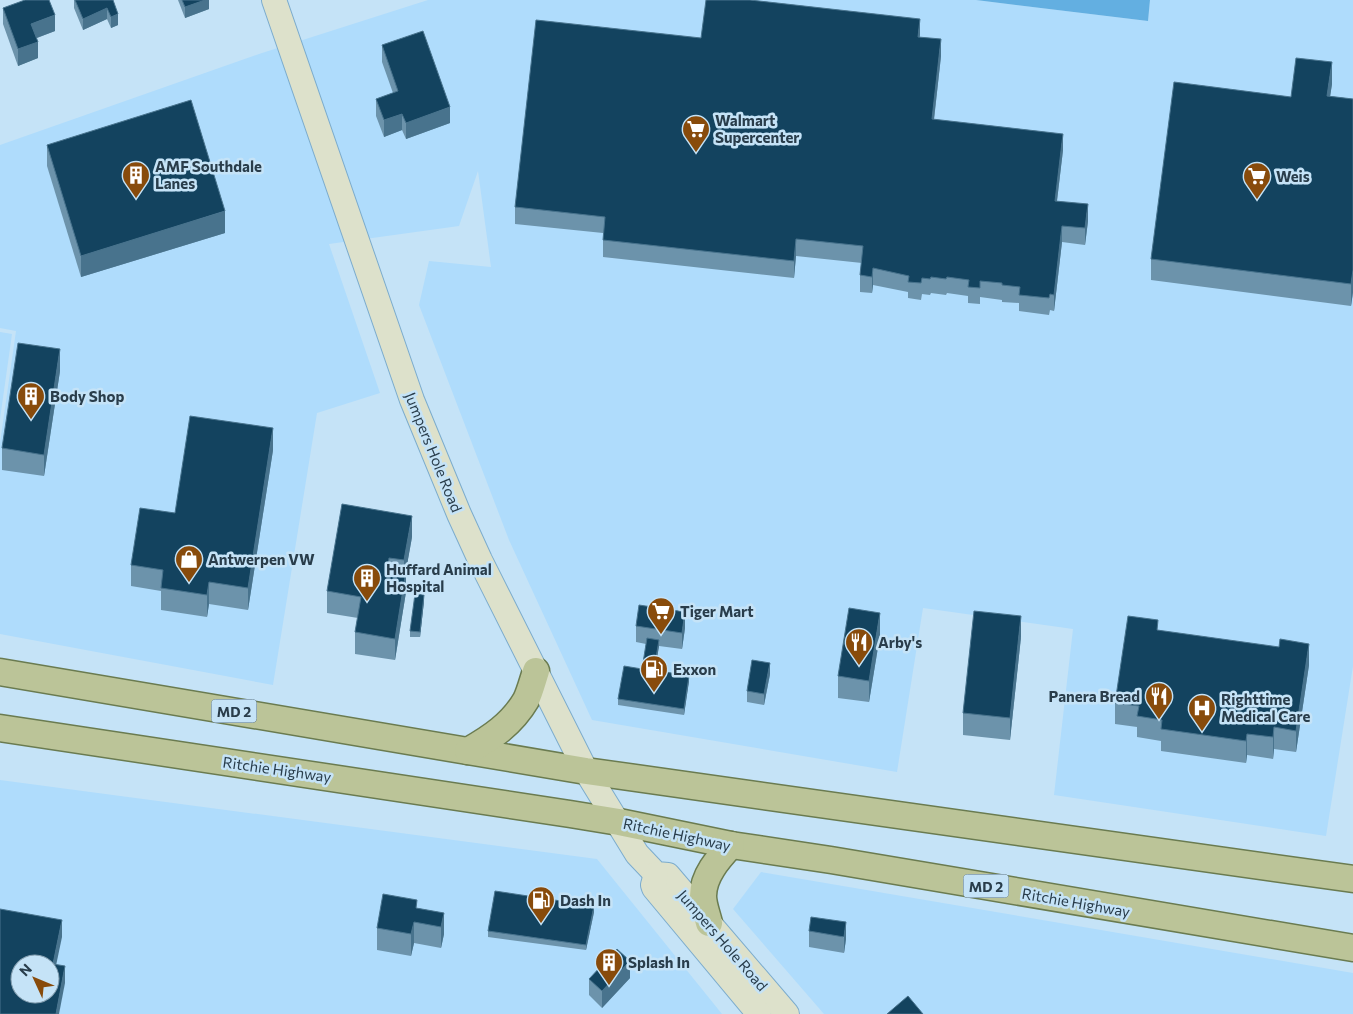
<svg xmlns="http://www.w3.org/2000/svg" width="1353" height="1014" font-family="Commissioner,sans-serif">
<style>
.built{fill:#afdcfc;fill-rule:evenodd}
.water{fill:#63afe1}
.lines{fill:none;stroke-linecap:round;stroke-linejoin:round}
.secondary-casing{stroke:#7caccd;stroke-width:26}
.primary-casing{stroke:#6a7b50;stroke-width:29}
.secondary{stroke:#dde1cb;stroke-width:24}
.primary{stroke:#bbc498;stroke-width:26}
.wall{fill:#6c93ab}
.shaded-wall{fill:#48738d}
.building{fill:#13435f;stroke:#48738d;fill-rule:evenodd}
.labels{text-anchor:middle;dominant-baseline:central;stroke-width:5;stroke-linejoin:round;paint-order:stroke}
.shield{fill:#c5e3f7;stroke:#586f7f;stroke-width:1}
.shield-label{font-size:14px;font-weight:bold;fill:#293d4b}
.poi-label{font-size:15px;font-weight:bold;fill:#293d4b;stroke:#c5e3f7;text-anchor:start}
.street-label{font-size:15px;fill:#293d4b;stroke:#c5e3f7}
</style>
<rect width="100%" height="100%" fill="#c5e3f7"/>
<g class="built">
<path d="M428 0H976L1148 21 1150 0H1353V666L1326 836 1054 795 1073 629 923 608 897 772 592 720 509 540 419 305 429 261 491 267 478 171 459 226 329 244 380 393 317 413 273 685 0 634V443L16 331 0 328V145L262 53Z"/>
<path d="M0 332 12 334 0 419Z"/>
<path d="M0 780 597 859 722 1014H0ZM20 964H50V994H20Z"/>
<path d="M761 872 1353 973V1014H824L733 909Z"/>
</g>
<path class="water" d="M976 0H1150L1148 21Z"/>
<g class="lines">
<g class="secondary-casing">
<g id="secondary">
<path d="M274 0 412 400 459 514 480 560 586 771 637 854 656 874 668 875 787 1014"/>
<path d="M656 874 653 885 654 888 759 1014"/>
</g>
</g>
<g class="primary-casing">
<g id="primary">
<path d="M0 672 586 771 1353 879"/>
<path d="M0 728 570 814 619 822 731 845 831 860 1353 948"/>
<path d="M468 751C491 738 512 724 526 700 530 692 533 680 536 671"/>
<path d="M709 923C707 914 703 905 703 896 703 876 718 859 731 845"/>
</g>
</g>
<use href="#secondary" class="secondary"/>
<use href="#primary" class="primary"/>
</g>
<g class="wall">
<path d="M74 0H113L118 25 111 28 107 19 83 30 74 8Z"/>
<path d="M178 0H209V9L185 18Z"/>
<path d="M3 8 55 31 37 38 38 58 18 66 3 24Z"/>
<path d="M919 37 941 56 934 120 1063 150 1057 201 1088 221 1085 245 1062 242 1054 311 1050 310 1049 315 1019 311V303L1002 302V300L980 297V304L968 303V296L947 293 946 295 931 293 930 295 922 294 921 300 908 298V292L873 285 872 293 860 292V275L862 263 796 256 794 278 603 257V233L515 224V207L701 38Z"/>
<path d="M382 45 450 123 406 139 402 130 384 137 376 116V99L393 93 382 62Z"/>
<path d="M1332 84 1330 96 1353 99V292L1351 306 1151 280V259L1291 97Z"/>
<path d="M47 145 225 233 81 277 47 166Z"/>
<path d="M60 371 44 476 2 470V448Z"/>
<path d="M273 450 248 610 209 604 207 617 161 610V591L131 586V565Z"/>
<path d="M412 537 406 570V592L395 660 355 654V632L358 618 327 613V591Z"/>
<path d="M424 601 420 637H410V631Z"/>
<path d="M636 626 685 628 682 649 659 646 655 670 689 681 684 715 618 705V699L642 669 646 644 636 642Z"/>
<path d="M1158 630 1309 665 1296 752 1274 749 1273 759 1247 755 1246 763 1161 751V741L1137 737V727L1115 724V703Z"/>
<path d="M880 635 869 702 838 698V676Z"/>
<path d="M1021 637 1010 740 963 735V713Z"/>
<path d="M770 674 764 705 747 702V691Z"/>
<path d="M417 908 444 913V934L441 948 414 943 411 956 377 950V928Z"/>
<path d="M594 912 586 950 488 937V931Z"/>
<path d="M811 917 846 939 844 953 809 947V931Z"/>
<path d="M630 978 602 1008 589 995V979Z"/>
</g>
<g class="shaded-wall">
<path d="M205 0H209V9L185 18V7Z"/>
<path d="M107 8V19L83 30V19Z"/>
<path d="M118 14V25L111 28V17Z"/>
<path d="M55 15V31L31 40V24Z"/>
<path d="M920 19V35L918 53V37Z"/>
<path d="M941 39V56L932 136V119Z"/>
<path d="M38 42V58L18 66V49Z"/>
<path d="M1332 62V84L1327 117V96Z"/>
<path d="M450 107V123L406 139V123Z"/>
<path d="M402 114V130L384 137V120Z"/>
<path d="M1063 134V150L1055 217V201Z"/>
<path d="M1088 204V221L1085 245V228Z"/>
<path d="M225 211V233L81 277V256Z"/>
<path d="M1062 226V242L1054 311V295Z"/>
<path d="M796 239V256L794 278V261Z"/>
<path d="M873 268V285L872 293V277Z"/>
<path d="M1353 270V292L1351 306V284Z"/>
<path d="M60 349V371L44 476V455Z"/>
<path d="M273 428V450L248 610V588Z"/>
<path d="M412 516V537L404 582V560Z"/>
<path d="M406 571V592L395 660V639Z"/>
<path d="M209 582V604L207 617V595Z"/>
<path d="M424 595V601L420 637V632Z"/>
<path d="M685 612V628L682 649V633Z"/>
<path d="M880 613V635L869 702V681Z"/>
<path d="M1021 616V637L1010 740V718Z"/>
<path d="M659 640V646L654 676V670Z"/>
<path d="M1309 644V665L1296 752V731Z"/>
<path d="M770 663V674L764 705V694Z"/>
<path d="M689 676V681L684 715V709Z"/>
<path d="M1274 727V749L1273 759V737Z"/>
<path d="M1247 734V755L1246 763V741Z"/>
<path d="M594 906V912L586 950V945Z"/>
<path d="M444 913V934L441 948V927Z"/>
<path d="M62 920V937L53 980V964Z"/>
<path d="M414 922V943L411 956V934Z"/>
<path d="M846 922V939L844 953V937Z"/>
<path d="M630 961V978L602 1008V991Z"/>
<path d="M65 966V983L59 1014H56Z"/>
</g>
<g class="building">
<path d="M25 0H49L55 15 31 24 38 42 18 49 3 8Z"/>
<path d="M75 0H113L118 14 111 17 107 8 83 19Z"/>
<path d="M182 0H205L185 7Z"/>
<path d="M706 0H750L920 19 918 37 941 39 932 119 1063 134 1055 201 1088 204 1085 228 1062 226 1054 295 1050 294 1049 298 1019 295 1020 287 1002 285V283L980 281V288L968 287 969 280 947 277 946 279 931 277 930 279 922 278 921 283 908 282 909 276 873 268 872 277 860 275 863 246 796 239 794 261 603 240 605 217 515 207 536 20 701 38Z"/>
<path d="M423 31 450 107 406 123 402 114 384 120 376 99 398 91 382 45Z"/>
<path d="M1296 58 1332 62 1327 96 1353 99V270L1351 284 1151 259 1174 82 1291 97Z"/>
<path d="M191 100 225 211 81 256 47 145Z"/>
<path d="M18 343 60 349 44 455 2 448Z"/>
<path d="M190 416 273 428 248 588 209 582 207 595 161 588 163 570 131 565 140 508 175 513Z"/>
<path d="M342 504 412 516 404 560 389 558 388 567 406 571 395 639 355 632 361 597 327 591Z"/>
<path d="M415 594 424 595 420 632 410 631Z"/>
<path d="M639 605 685 612 682 633 636 626Z"/>
<path d="M849 608 880 613 869 681 838 676Z"/>
<path d="M974 611 1021 616 1010 718 963 713Z"/>
<path d="M1128 616 1158 620 1157 630 1279 647 1280 639 1309 644 1296 731 1274 727 1273 737 1247 734 1246 741 1161 729 1162 720 1137 716 1139 706 1115 703Z"/>
<path d="M647 638 659 640 654 670 689 676 684 709 618 699 624 666 642 669Z"/>
<path d="M752 660 770 663 764 694 747 691Z"/>
<path d="M495 891 594 906 586 945 488 931Z"/>
<path d="M383 894 417 900 416 908 444 913 441 927 414 922 411 934 377 928Z"/>
<path d="M0 909 62 920 53 964 65 966 56 1014H0ZM20 964H50V994H20Z"/>
<path d="M811 917 846 922 844 937 809 931Z"/>
<path d="M617 949 630 961 602 991 589 979Z"/>
<path d="M908 996 923 1014H887Z"/>
</g>
<defs>
<g id="supermarket-pin" transform="scale(1.4375)"><path d="M0 17L-7.5 6A9.5 9.5 0 1 1 7.5 6Z" fill="#884b0b" stroke="#c5e3f7"/><path d="M-6-5.5h2.5l.6 2H6L4.5 2H-2.5L-4.4-4H-6ZM-1.5 3.2a1.3 1.3 0 1 0 .1 0ZM3 3.2a1.3 1.3 0 1 0 .1 0Z" fill="#fff"/></g>
<g id="building-pin" transform="scale(1.4375)"><path d="M0 17L-7.5 6A9.5 9.5 0 1 1 7.5 6Z" fill="#884b0b" stroke="#c5e3f7"/><path d="M-4-6H4V6H1V3H-1V6H-4ZM-2.5-4.3h1.7v1.8h-1.7ZM.8-4.3h1.7v1.8H.8ZM-2.5-1h1.7V.8h-1.7ZM.8-1h1.7V.8H.8Z" fill="#fff"/></g>
<g id="shop-pin" transform="scale(1.4375)"><path d="M0 17L-7.5 6A9.5 9.5 0 1 1 7.5 6Z" fill="#884b0b" stroke="#c5e3f7"/><path d="M-5-2.5h2.3a2.7 3.5 0 0 1 5.4 0H5L5.5 6h-11ZM-1.5-2.5h3a1.5 2.3 0 0 0-3 0Z" fill="#fff"/></g>
<g id="restaurant-pin" transform="scale(1.4375)"><path d="M0 17L-7.5 6A9.5 9.5 0 1 1 7.5 6Z" fill="#884b0b" stroke="#c5e3f7"/><path d="M-5-6h1v4h1v-4h1v4h1v-4h1v5L-1.5 .5V6h-2V.5L-5-1ZM5-6V6H3V1.5H1.5Q1.5-4 5-6Z" fill="#fff"/></g>
<g id="fuel-pin" transform="scale(1.4375)"><path d="M0 17L-7.5 6A9.5 9.5 0 1 1 7.5 6Z" fill="#884b0b" stroke="#c5e3f7"/><path d="M-5.5-6h7V0h2V4h1.3V-2.5L3-4.5l.8-.8L6-3V5H2.5V1h-1V6h-7ZM-4.2-4.7v3.2H.2V-4.7Z" fill="#fff"/></g>
<g id="hospital-pin" transform="scale(1.4375)"><path d="M0 17L-7.5 6A9.5 9.5 0 1 1 7.5 6Z" fill="#884b0b" stroke="#c5e3f7"/><path d="M-5-5h3v3.5h4V-5h3V5h-3V1.5h-4V5h-3Z" fill="#fff"/></g>
</defs>
<g fill-rule="evenodd">
<use href="#supermarket-pin" x="696" y="129"/>
<use href="#building-pin" x="136" y="175"/>
<use href="#supermarket-pin" x="1257" y="176"/>
<use href="#building-pin" x="31" y="396"/>
<use href="#shop-pin" x="189" y="559"/>
<use href="#building-pin" x="367" y="578"/>
<use href="#supermarket-pin" x="661" y="611"/>
<use href="#restaurant-pin" x="859" y="642"/>
<use href="#fuel-pin" x="654" y="669"/>
<use href="#restaurant-pin" x="1159" y="696"/>
<use href="#hospital-pin" x="1202" y="708"/>
<use href="#fuel-pin" x="541" y="900"/>
<use href="#building-pin" x="609" y="962"/>
</g>
<g class="labels">
<g class="shield">
<rect x="211.5" y="699.5" width="45" height="23" rx="4"/>
<rect x="963.5" y="874.5" width="45" height="23" rx="4"/>
</g>
<g class="shield-label">
<text x="234" y="711">MD 2</text>
<text x="986" y="886">MD 2</text>
</g>
<g class="poi-label">
<text x="715" y="120">Walmart<tspan x="715" dy="17">Supercenter</tspan></text>
<text x="155" y="166">AMF Southdale<tspan x="155" dy="17">Lanes</tspan></text>
<text x="1276" y="176">Weis</text>
<text x="50" y="396">Body Shop</text>
<text x="208" y="559">Antwerpen VW</text>
<text x="386" y="569">Huffard Animal<tspan x="386" dy="17">Hospital</tspan></text>
<text x="680" y="611">Tiger Mart</text>
<text x="878" y="642">Arby's</text>
<text x="673" y="669">Exxon</text>
<text x="1140" y="696" text-anchor="end">Panera Bread</text>
<text x="1221" y="699">Righttime<tspan x="1221" dy="17">Medical Care</tspan></text>
<text x="560" y="900">Dash In</text>
<text x="628" y="962">Splash In</text>
</g>
<g class="street-label">
<text transform="translate(434 452) rotate(68)">Jumpers Hole Road</text>
<text transform="translate(277 769) rotate(8)">Ritchie Highway</text>
<text transform="translate(677 834) rotate(12)">Ritchie Highway</text>
<text transform="translate(1076 902) rotate(10)">Ritchie Highway</text>
<text transform="translate(723 940) rotate(49)">Jumpers Hole Road</text>
</g>
</g>
<g transform="translate(35 979) rotate(314)"><circle r="24" fill="#c5e3f7" stroke="#87a1b2"/>
<path d="M0-4L9 19L0 12L-9 19Z" fill="#884b0b"/>
<text y="-8" font-size="14" font-weight="bold" text-anchor="middle" fill="#293d4b">N</text>
</g>
</svg>
